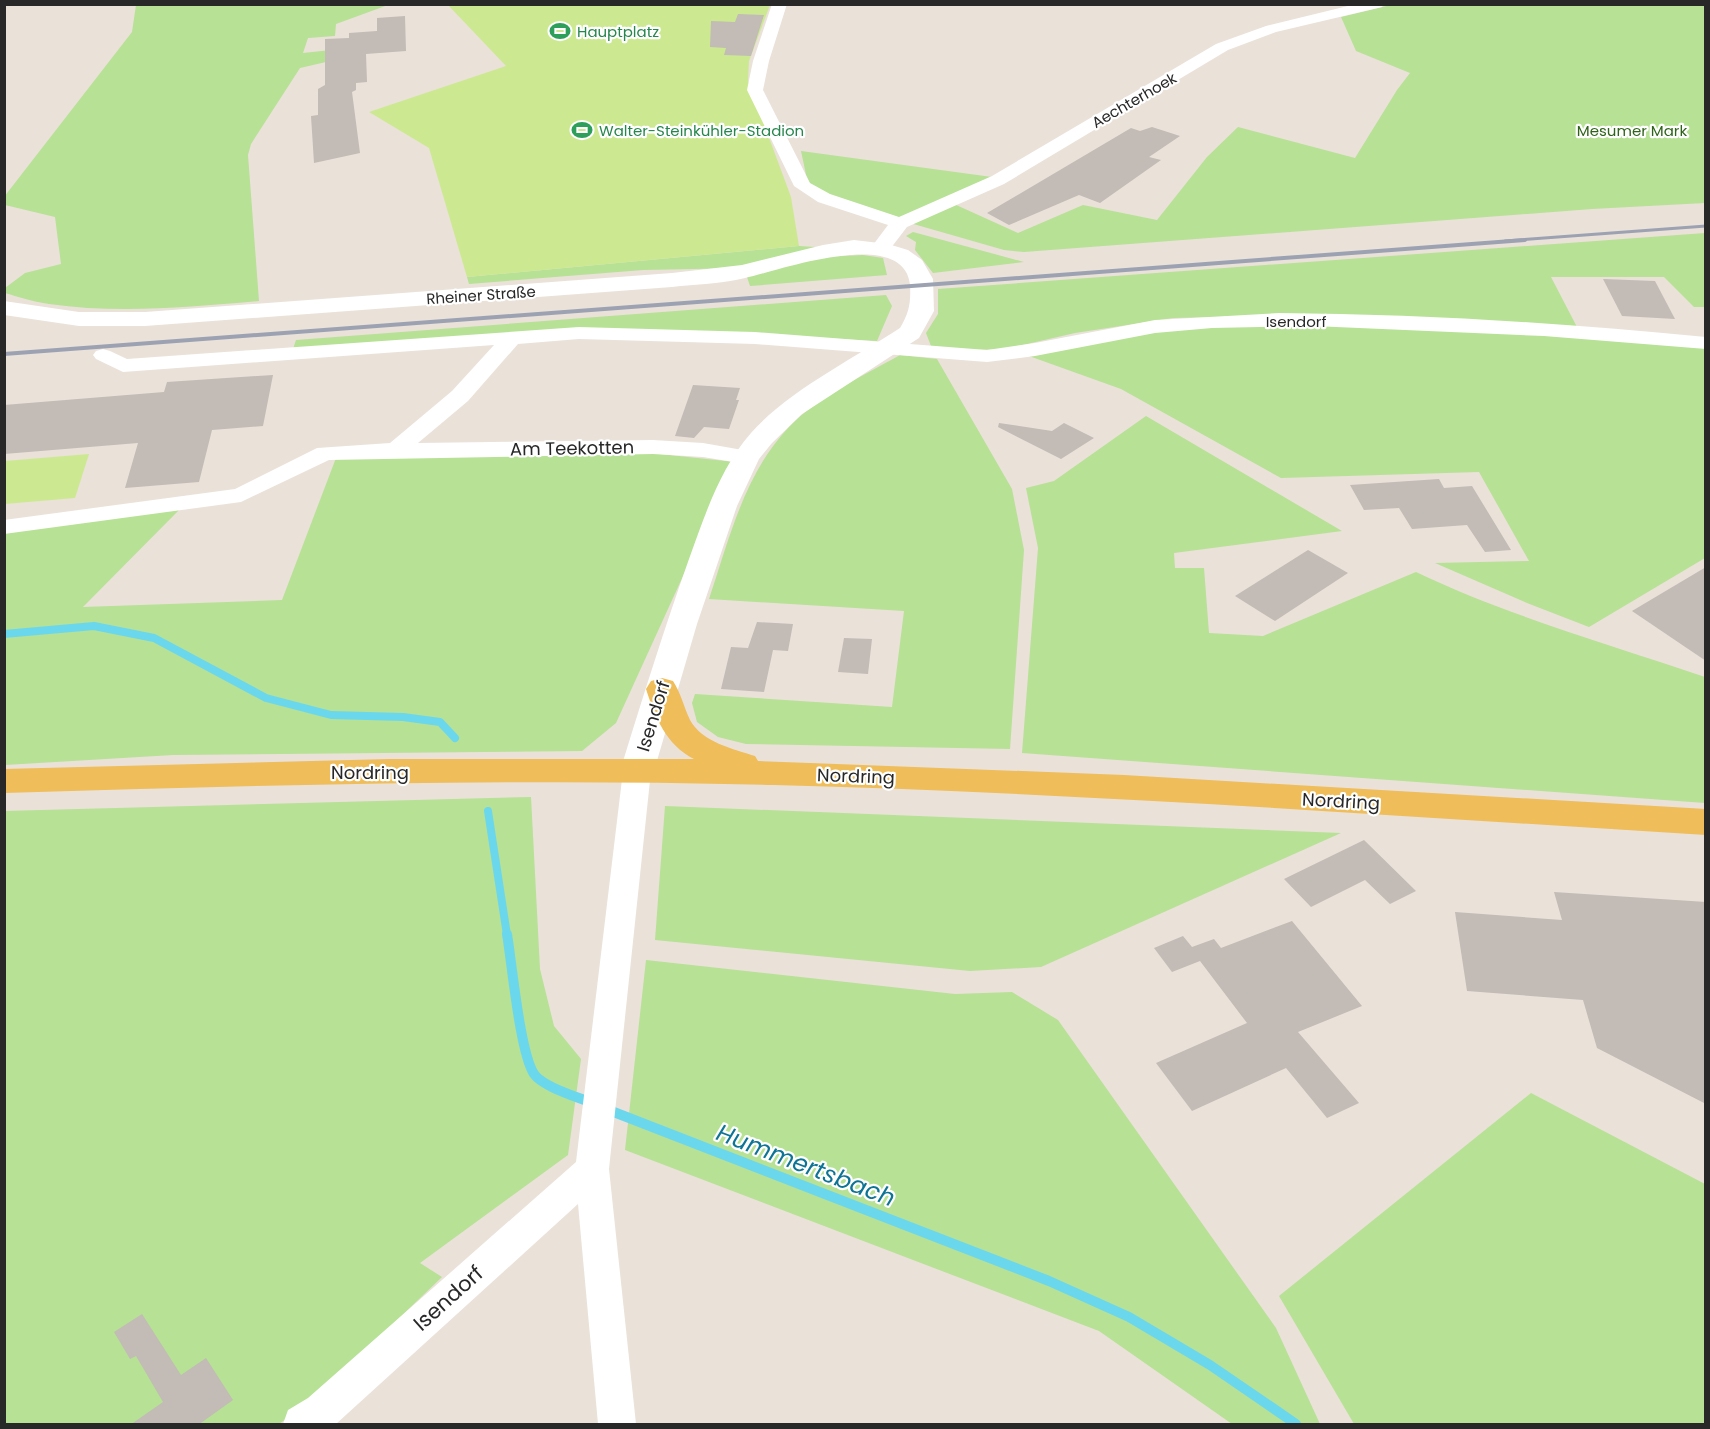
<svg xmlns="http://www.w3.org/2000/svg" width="1710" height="1429" font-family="Poppins,sans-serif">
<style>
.green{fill:#b7e195}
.pitch{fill:#cce991}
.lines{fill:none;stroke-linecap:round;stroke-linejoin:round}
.stream-far1{stroke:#6bd7ed;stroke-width:8}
.stream{stroke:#6bd7ed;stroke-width:10}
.building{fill:#c2bbb6}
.minor{fill:#fff;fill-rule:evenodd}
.tertiary{fill:#fff;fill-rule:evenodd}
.primary{fill:#efbd59;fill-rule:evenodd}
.rail-far1{stroke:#9ca2b2;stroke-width:3}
.rail{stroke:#9ca2b2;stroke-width:4}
.labels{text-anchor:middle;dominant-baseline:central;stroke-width:4.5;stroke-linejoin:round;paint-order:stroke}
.far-leisure-label{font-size:15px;fill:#27864d;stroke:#fff;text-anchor:start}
.far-street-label{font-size:15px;fill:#282828;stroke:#fff}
.far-park-label{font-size:15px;fill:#30631a;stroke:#fff}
.street-label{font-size:18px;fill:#282828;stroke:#fff}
.near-street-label{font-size:21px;fill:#282828;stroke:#fff}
.near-water-label{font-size:24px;font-style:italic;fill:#0e7495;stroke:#fff}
</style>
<rect width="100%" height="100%" fill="#eae1d9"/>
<g class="green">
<path d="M1395 4 1705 5V203L1592 209 1024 252 1004 250 910 223 954 204 1018 233 1083 205 1157 220 1207 157 1238 127 1355 158 1397 90 1410 73 1356 51 1341 17Z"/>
<path d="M136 5H388L336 24 335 36 308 38 303 53 331 50 326 62 300 68 251 144 248 155 259 301C189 307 120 314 49 304 34 302 19 297 5 293V288L25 273 61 264 55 217 5 205 4 197 132 32Z"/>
<path d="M801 151 992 177 899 218 831 196 808 184Z"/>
<path d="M913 232 1024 262 933 273 915 250 916 242 906 236Z"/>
<path d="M1705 233V307H1694L1664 277H1551L1578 329 1260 316 1173 318 1075 333 1005 349 971 350 931 346 926 333 938 314V289Z"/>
<path d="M799 246 815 247 823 257 863 255 883 258 887 275 750 286 744 268 643 270 469 284 467 277Z"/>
<path d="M886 295 892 306 877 341 747 334 578 330 293 349 296 340Z"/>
<path d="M1365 324 1705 346V558L1589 627 1527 603 1435 563 1529 561 1479 472 1281 478 1121 389 1029 356 1180 327Z"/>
<path d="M900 355 937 359 1012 489 1024 550 1010 749 746 744 718 737 697 722 692 703 695 694 892 707 904 611 709 599C729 540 744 474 789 427 819 396 863 376 900 355Z"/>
<path d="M1146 416 1342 531 1174 553 1175 568H1204L1209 633 1263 636 1416 572C1508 616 1609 644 1705 677V803L1022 753 1038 548 1026 488 1054 481Z"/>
<path d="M650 453 735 462 616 723 582 751 173 755 5 765V532L182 507 83 607 282 600 336 458Z"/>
<path d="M531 797 540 969 554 1026 581 1059 568 1155 420 1263 442 1277 320 1394 279 1424H5L4 811Z"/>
<path d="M665 806 1341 833 1041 967 970 971 655 940Z"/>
<path d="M646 960 955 994 1012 992 1058 1020 1276 1328 1320 1424H1232L1099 1331 625 1150Z"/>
<path d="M1531 1093 1705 1184V1424H1354L1279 1296Z"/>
</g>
<g class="pitch">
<path d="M448 5H770L749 61 748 81 791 197 799 246 467 277 429 148 369 112 506 66Z"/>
<path d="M89 454 75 498 5 504V461Z"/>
</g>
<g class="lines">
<g class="stream-far1">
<path d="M4 634 94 626 154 638 266 698 331 715 403 717 440 722 455 738"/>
<path d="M488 811 507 935"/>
</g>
<g class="stream">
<path d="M507 934C512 964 520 1053 534 1074 543 1087 578 1097 592 1103"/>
<path d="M606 1109 1049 1281 1129 1317 1210 1365 1296 1424"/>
</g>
</g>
<g class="building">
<path d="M738 14 764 15 751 56 724 55 726 48 710 47 711 21 735 22Z"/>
<path d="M405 16 406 51 366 54 367 82 356 83V90L352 92 360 153 314 163 311 116 318 115V89L325 85V39L349 38V33L377 31V18Z"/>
<path d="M1152 127 1180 136 1149 157 1161 160 1100 203 1079 195 1009 225 987 213 1131 128 1140 131Z"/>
<path d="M1603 279 1655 281 1675 319 1622 316Z"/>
<path d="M273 375 263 426 212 430 199 482 125 488 138 443 4 454V405L164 392 167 382Z"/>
<path d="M693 385 740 388 736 400H739L729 429 704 427 694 438 675 436Z"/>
<path d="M999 423 1052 431 1064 423 1094 438 1061 459 998 427Z"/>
<path d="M1439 479 1444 488 1472 486 1511 550 1485 552 1467 525 1412 529 1399 508 1364 510 1350 485Z"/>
<path d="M1308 550 1348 573 1275 621 1235 596Z"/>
<path d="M1706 567V661L1632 611Z"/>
<path d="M757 622 793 624 788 651 773 650 764 692 721 689 731 647 748 648Z"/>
<path d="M844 638 872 639 868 674 838 672Z"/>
<path d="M1364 840 1416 891 1390 904 1365 880 1311 907 1284 879Z"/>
<path d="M1554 892 1706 902V1104L1597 1048 1583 1000 1467 991 1455 912 1562 920Z"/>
<path d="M1292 921 1362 1006 1298 1032 1359 1103 1327 1118 1286 1068 1192 1111 1156 1063 1247 1023 1200 961 1172 972 1154 948 1183 936 1192 947 1214 939 1221 948Z"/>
<path d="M142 1314 181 1375 206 1358 233 1400 198 1425H130L163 1402 136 1356 130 1359 114 1332Z"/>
</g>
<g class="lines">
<g class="minor">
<path d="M772 4H787L769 61 763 90 810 183 830 194 899 217 992 176 1216 44 1266 26 1356 4H1384L1382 7 1276 32 1228 50 1004 184 907 227 887 253H873L870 249 888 225 818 202 794 186 747 90 753 61Z"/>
<path d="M1279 313C1421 314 1564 323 1706 337V349L1544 336 1313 326 1212 328 1155 333 1035 356 987 362 755 344 579 339 518 344 468 401 418 443 653 440 703 443 754 452 757 457 754 462 746 464 703 457 653 454 329 460 241 502 4 534V520L235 489 317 448 390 443 452 391 494 345 123 372 96 359 93 355 96 351 103 349 110 351 127 359 579 327 755 332 987 350 1035 343 1155 320Z"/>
<path d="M637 761 647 764 651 771 609 1169 636 1424H598L578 1204 336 1424H283L288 1410 308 1398 576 1162 623 771 627 764Z"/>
</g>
<path class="tertiary" d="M854 240 888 244 908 250 922 260 933 279 934 311 919 338 802 414 772 443 759 459 737 506 697 624 654 771 649 780 637 783 625 780 620 771C642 700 664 629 689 559 705 515 720 468 751 433 788 391 853 359 900 328 909 313 911 303 910 285 904 225 778 271 745 278 721 284 696 284 672 287L145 326H79L4 315V301L79 312H145L672 273 742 265 823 245Z"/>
<path class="primary" d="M662 678 673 681C681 693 684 708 690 720 702 742 733 749 755 756L758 761 1124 775 1706 809V835C1395 816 1085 793 774 785 518 778 261 785 4 793V769L389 759H694C666 745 655 717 646 689L651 681Z"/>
<path class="rail-far1" d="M1505 241 1706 226"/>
<path class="rail" d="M4 354 1525 240"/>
</g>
<defs>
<g id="stadium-bare" transform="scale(1.62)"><path d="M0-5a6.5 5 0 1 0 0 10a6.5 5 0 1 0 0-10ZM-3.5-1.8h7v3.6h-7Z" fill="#2e9e5b" stroke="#fff" stroke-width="2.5" paint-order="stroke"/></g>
</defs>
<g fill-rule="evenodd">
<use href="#stadium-bare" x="560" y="31"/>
<use href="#stadium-bare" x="582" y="130"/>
</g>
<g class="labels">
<g class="far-leisure-label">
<text x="577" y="31">Hauptplatz</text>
<text x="599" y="130">Walter-Steinkühler-Stadion</text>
</g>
<g class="far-street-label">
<text transform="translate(1134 100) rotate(-30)">Aechterhoek</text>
<text transform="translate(481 295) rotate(-4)">Rheiner Straße</text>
<text x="1296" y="321">Isendorf</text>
</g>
<g class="far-park-label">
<text x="1632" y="130">Mesumer Mark</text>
</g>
<g class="street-label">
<text transform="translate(572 448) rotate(-1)">Am Teekotten</text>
<text transform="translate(653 716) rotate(-73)">Isendorf</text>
<text x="370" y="772">Nordring</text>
<text transform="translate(856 776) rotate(2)">Nordring</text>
<text transform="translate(1341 801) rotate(3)">Nordring</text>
</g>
<g class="near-street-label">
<text transform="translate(448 1298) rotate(-42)">Isendorf</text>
</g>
<g class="near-water-label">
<text transform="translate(806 1165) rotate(21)">Hummertsbach</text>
</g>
</g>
<rect width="1710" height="1429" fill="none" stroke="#282828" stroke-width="12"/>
</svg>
